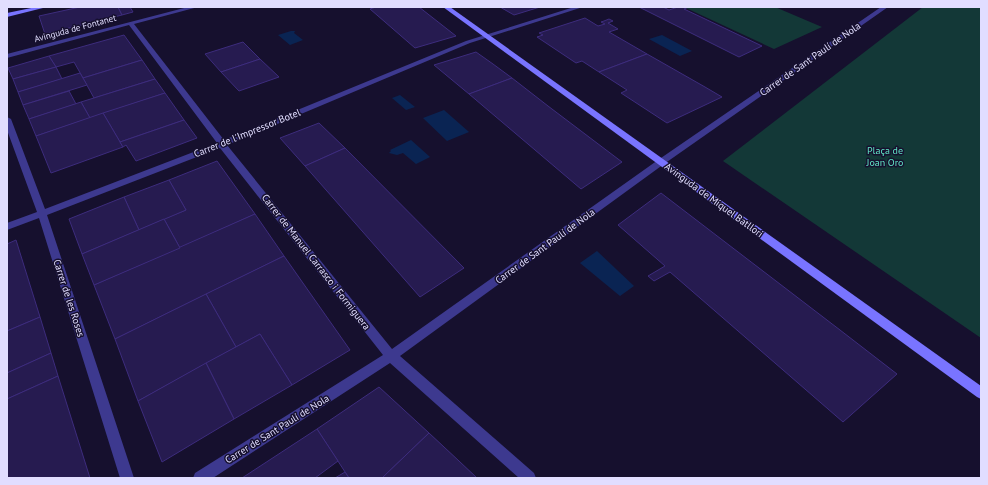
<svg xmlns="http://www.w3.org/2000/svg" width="988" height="485" font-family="'PT Sans',sans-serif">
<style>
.green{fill:#133837}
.water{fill:#0a2453}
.building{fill:#261b50;stroke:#3d2c7d}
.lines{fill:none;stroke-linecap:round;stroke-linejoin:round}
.street{fill:#3d398f;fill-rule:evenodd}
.secondary{fill:#7974ff;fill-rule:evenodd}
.labels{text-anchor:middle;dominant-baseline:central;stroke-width:3;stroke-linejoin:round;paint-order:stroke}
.far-street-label{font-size:9px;fill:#e1ddff;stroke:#16102e}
.street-label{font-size:10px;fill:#e1ddff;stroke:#16102e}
.park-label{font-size:10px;fill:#61e7c7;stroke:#16102e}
</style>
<rect width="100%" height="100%" fill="#16102e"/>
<g class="green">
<path d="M689 7H775L822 27 774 49 686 8Z"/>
<path d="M923 7H981V338L723 161Z"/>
</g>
<g class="water">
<path d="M291 31H295L294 33 303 40 290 45 278 35Z"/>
<path d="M662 35 692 51 680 56 649 39Z"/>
<path d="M400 95 415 107 406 110 392 98Z"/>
<path d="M444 110 469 132 447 141 423 118Z"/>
<path d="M411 140 430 157 416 164 403 153 397 155 389 153 391 151 390 150Z"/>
<path d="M597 251 634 286 620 296 580 263Z"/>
</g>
<g class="building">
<path d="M80 7H118L122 15 45 34 39 16Z"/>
<path d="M118 7H130L133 12 122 15Z"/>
<path d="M376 7H419L456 36 415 48 370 9Z"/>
<path d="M500 7H540L514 15Z"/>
<path d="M639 7H663L669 10 678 7H689L684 9 762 46 739 57Z"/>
<path d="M585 18 598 26 605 24 601 22 604 21 609 19 613 21 608 23 618 29 609 32 647 54 599 72 582 61 576 63 537 37 543 35 539 33Z"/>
<path d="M124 35 142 60 83 78 74 62 56 67 49 56Z"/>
<path d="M243 42 260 59 221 72 205 54Z"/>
<path d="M476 52 493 64 512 78 469 94 434 65Z"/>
<path d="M647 54 705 87 722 97 667 123 621 93 627 90 599 72Z"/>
<path d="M49 56 56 67 13 79 8 68Z"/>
<path d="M260 59 279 77 239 91 221 72Z"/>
<path d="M142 60 155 79 94 98 83 78Z"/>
<path d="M56 67 62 79 18 92 13 79Z"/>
<path d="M80 73 87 85 23 105 18 92Z"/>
<path d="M512 78 548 106 622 162 581 189 469 94Z"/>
<path d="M155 79 165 93 90 118 81 102Z"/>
<path d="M69 91 76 104 29 119 23 105Z"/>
<path d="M165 93 184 120 120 142 103 113Z"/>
<path d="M81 102 90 118 36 136 29 119Z"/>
<path d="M103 113 123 147 51 173 36 136Z"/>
<path d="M184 120 197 138 136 161 126 145 123 147 120 142Z"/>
<path d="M319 123 345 148 305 166 280 138Z"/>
<path d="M345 148 464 268 420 297 305 166Z"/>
<path d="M217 161 255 214 180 248 164 219 186 210 169 180Z"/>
<path d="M169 180 186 210 139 230 124 197Z"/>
<path d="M661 193 840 330 897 374 843 422 670 272 654 281 648 276 665 266 618 225Z"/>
<path d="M124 197 139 230 82 254 69 219Z"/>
<path d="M255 214 284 256 115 339 94 285Z"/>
<path d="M164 219 180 248 94 285 82 254Z"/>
<path d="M16 240 40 317 7 331V244Z"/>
<path d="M284 256 350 350 292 385 260 334 236 347 206 294Z"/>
<path d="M206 294 236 347 138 401 115 339Z"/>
<path d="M40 317 51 353 7 373V331Z"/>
<path d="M260 334 292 385 234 419 206 363Z"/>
<path d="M51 353 58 376 7 399V373Z"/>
<path d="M206 363 234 419 162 462 138 401Z"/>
<path d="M58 376 90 478H7V399Z"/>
<path d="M379 387 429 433 382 478H349L317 429Z"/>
<path d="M317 429 338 461 315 478H242Z"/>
<path d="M429 433 459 461 477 478H382Z"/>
<path d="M345 472 349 478H335Z"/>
</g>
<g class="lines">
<path class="street" d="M188 7H198L134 24 224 140 466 41 574 7H583L470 43 227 145 392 349 658 160 881 7H888L664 164 400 356 534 473 536 478H519L390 363 213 478H193L195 473 383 355 220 148 47 215 134 478H120L39 218 7 230V223L37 212 7 130V117L11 119 45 209 217 143 129 25 7 58V54Z"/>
<g class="secondary">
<path d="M36 7H47L7 17V13Z"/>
<path d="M443 7H450L981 386V399L977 397Z"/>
</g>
</g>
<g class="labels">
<g class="far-street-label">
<text transform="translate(75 28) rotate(-15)">Avinguda de Fontanet</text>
</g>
<g class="street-label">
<text transform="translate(810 59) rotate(-35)">Carrer de Sant Paulí de Nola</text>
<text transform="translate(247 133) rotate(-22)">Carrer de l'Impressor Botel</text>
<text transform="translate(714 200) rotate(36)">Avinguda de Miquel Batllori</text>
<text transform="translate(545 246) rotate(-36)">Carrer de Sant Paulí de Nola</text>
<text transform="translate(316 262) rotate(52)">Carrer de Manuel Carrasco i Formiguera</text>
<text transform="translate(69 298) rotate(72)">Carrer de les Roses</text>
<text transform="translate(277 429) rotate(-32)">Carrer de Sant Paulí de Nola</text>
</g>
<g class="park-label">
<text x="885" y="150">Plaça de<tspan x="885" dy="12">Joan Oro</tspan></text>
</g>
</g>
<rect width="988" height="485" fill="none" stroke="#e1ddff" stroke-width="16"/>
</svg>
